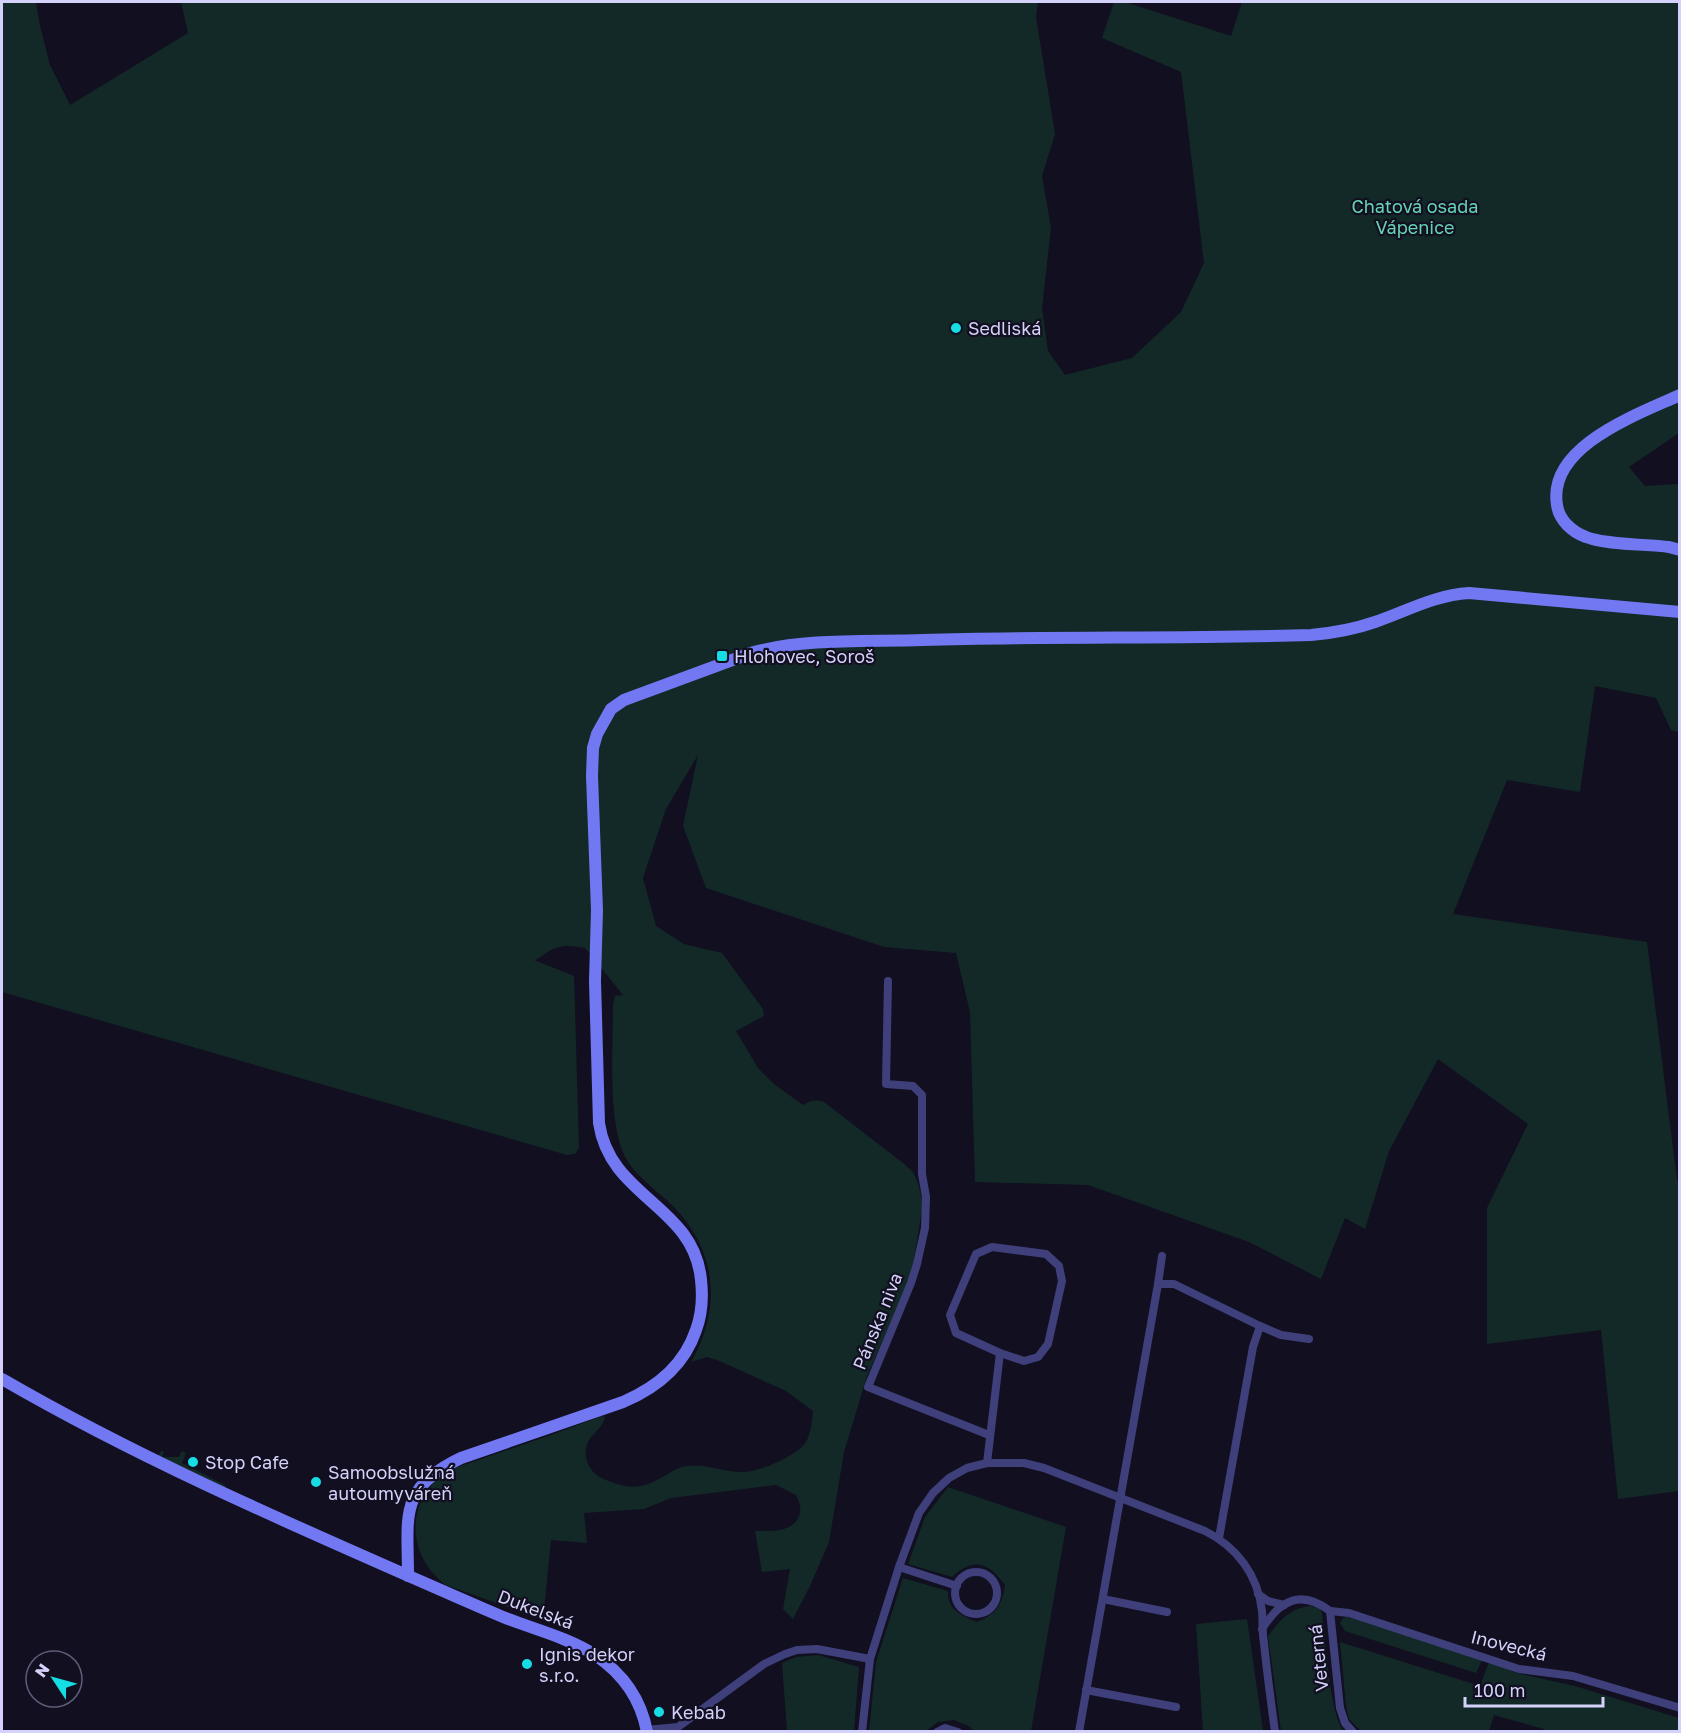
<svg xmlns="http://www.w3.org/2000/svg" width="1681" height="1733" font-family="'Golos Text',sans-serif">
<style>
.green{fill:#132927}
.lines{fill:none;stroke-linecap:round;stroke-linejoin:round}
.street{stroke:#3f407b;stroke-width:8}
.secondary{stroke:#7278f2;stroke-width:12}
.poi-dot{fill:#16dde3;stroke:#110f20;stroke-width:2}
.labels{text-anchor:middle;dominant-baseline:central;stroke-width:4.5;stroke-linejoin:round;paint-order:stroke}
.park-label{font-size:18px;fill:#66d3b1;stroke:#110f20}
.poi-label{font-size:18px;fill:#d4d2fb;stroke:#110f20;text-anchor:start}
.street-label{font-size:18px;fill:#d4d2fb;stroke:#110f20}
</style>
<rect width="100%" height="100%" fill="#110f20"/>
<g class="green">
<path d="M2 2H36L40 26 50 65 70 105 188 33 181 2H1038L1036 17 1055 134 1042 176 1051 228 1042 308 1048 351 1065 375 1132 358 1181 312 1204 263 1181 72 1102 38 1114 2H1125L1231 36 1242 2H1679V433L1629 467 1645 486 1679 484V732L1671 730 1656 698 1595 686 1580 792 1507 780 1453 914 1647 942 1677 1180 1679 1181V1491L1618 1499 1601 1330 1487 1344V1208L1528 1124 1438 1059 1389 1151 1365 1229 1345 1218 1321 1279 1249 1242 1088 1185 975 1182 970 1012 956 953 884 947 706 888 683 826 698 755 666 809 643 878 656 926 684 944 722 953 763 1009 764 1016 736 1031 758 1068 774 1084 803 1105C810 1101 815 1099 824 1102L903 1163 913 1172 918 1183 923 1203 911 1278 867 1376 844 1452 829 1542 810 1586 793 1619 783 1609 790 1569 762 1572 755 1531C772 1531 795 1533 800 1513 801 1506 799 1501 796 1495L776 1485 767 1486 671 1498 644 1509 584 1513 587 1543 551 1540 543 1620 446 1585C404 1554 405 1495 452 1469L554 1434 602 1416 605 1417C602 1432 583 1436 586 1457 588 1468 595 1476 606 1480 632 1490 642 1489 666 1475 673 1471 679 1467 687 1466 705 1463 723 1472 741 1472 758 1473 797 1456 806 1442 811 1433 812 1421 813 1411L786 1391 717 1360 707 1357 691 1362C722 1308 717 1252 674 1207 656 1189 631 1174 622 1150 608 1112 613 1046 613 1004L615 996 623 995 585 948C573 946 562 944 551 950 544 954 541 958 534 960L574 976 579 1148 575 1154 567 1155 2 992Z"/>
<path d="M161 1451H164L162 1457H179L182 1451 186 1453 182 1463 225 1485 227 1490 157 1458Z"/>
<path d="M948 1487 1066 1527 1031 1731H974L969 1726 954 1720 938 1722 926 1731H869L876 1662 903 1578 948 1591C947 1610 962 1616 977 1622 996 1614 1002 1606 1005 1585 988 1562 974 1557 952 1577L908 1564 925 1517Z"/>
<path d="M1311 1606 1321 1609C1326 1635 1329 1715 1344 1731H1281L1268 1636C1280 1620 1290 1608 1311 1606Z"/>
<path d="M1347 1617 1352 1618 1482 1660 1476 1673 1345 1631 1340 1623 1343 1618Z"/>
<path d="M1247 1619 1263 1731H1203L1196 1624Z"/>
<path d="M1340 1642 1480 1686 1489 1662 1520 1674 1575 1686 1679 1718V1731H1544V1729L1494 1715 1489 1731H1361L1349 1719 1346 1706Z"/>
<path d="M818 1655 859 1667 854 1731H787L782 1663 796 1657Z"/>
</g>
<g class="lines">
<g class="street">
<path d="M888 981 886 1084 913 1086 922 1095V1174L926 1197 925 1228 917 1264 911 1283 868 1387 989 1435"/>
<path d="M992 1247 1046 1254 1059 1266 1062 1281 1048 1344 1038 1357 1024 1361 1000 1353 956 1333 950 1315 976 1254Z"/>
<path d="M1158 1284 1162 1256"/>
<path d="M1260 1326 1281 1335 1309 1339"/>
<path d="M987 1463H1024L1044 1468 1205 1531C1237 1547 1258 1575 1262 1611 1263 1622 1262 1633 1264 1643 1267 1673 1271 1702 1275 1732"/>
<path d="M899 1567 957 1586"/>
<circle cx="976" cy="1593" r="21"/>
<path d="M1258 1594 1268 1601 1284 1605"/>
<path d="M1103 1599 1167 1612"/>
<path d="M1330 1611 1349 1613 1519 1669 1573 1676 1680 1708"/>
<path d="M1262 1629C1280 1600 1301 1589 1330 1611L1340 1708 1345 1723 1353 1732"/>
<path d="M1086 1690 1176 1707"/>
<path d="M646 1730 678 1727 764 1664 785 1654 797 1650 817 1649 870 1659"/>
<path d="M862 1732 870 1659 899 1567 919 1513 933 1493 949 1478 967 1468 987 1463 1000 1353"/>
<path d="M937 1732 945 1728 958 1732"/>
<path d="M1079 1732 1158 1284H1174L1260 1326 1253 1347 1219 1538"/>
</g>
<g class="secondary">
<path d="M1680 395C1639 414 1547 446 1557 505 1559 520 1572 532 1586 537 1606 545 1646 544 1669 547L1680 550"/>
<path d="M2 1379C133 1455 272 1516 411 1577 441 1590 472 1604 503 1617 533 1629 567 1637 595 1655 622 1673 641 1699 647 1732"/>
<path d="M408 1576C408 1516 398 1488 461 1458L623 1402C656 1388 684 1366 696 1330 702 1314 703 1298 701 1280 694 1205 610 1198 599 1123L595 981 597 910 592 776 593 748 597 734 611 709 624 700 754 652C808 638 867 642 923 640 1052 636 1182 639 1311 635 1333 633 1355 629 1375 622 1407 611 1435 595 1469 593L1680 612"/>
</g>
</g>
<g class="poi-dot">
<circle cx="956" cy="328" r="6"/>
<rect x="716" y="650" width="12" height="12" rx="3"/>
<circle cx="193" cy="1462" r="6"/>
<circle cx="316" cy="1482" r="6"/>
<circle cx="527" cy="1664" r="6"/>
<circle cx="659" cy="1712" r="6"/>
</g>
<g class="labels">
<g class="park-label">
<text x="1415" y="206">Chatová osada<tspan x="1415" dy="21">Vápenice</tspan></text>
</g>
<g class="poi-label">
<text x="968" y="328">Sedliská</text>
<text x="734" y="656">Hlohovec, Soroš</text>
<text x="205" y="1462">Stop Cafe</text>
<text x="328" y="1472">Samoobslužná<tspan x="328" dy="21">autoumyváreň</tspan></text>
<text x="539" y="1654">Ignis dekor<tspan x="539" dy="21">s.r.o.</tspan></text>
<text x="671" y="1712">Kebab</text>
</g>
<g class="street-label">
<text transform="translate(877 1321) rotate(-68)">Pánska niva</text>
<text transform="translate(536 1609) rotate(21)">Dukelská</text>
<text transform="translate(1509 1645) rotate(14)">Inovecká</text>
<text transform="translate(1318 1658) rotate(-96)">Veterná</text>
</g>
</g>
<rect width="1681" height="1733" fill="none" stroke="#d4d2fb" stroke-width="6"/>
<g transform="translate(54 1679) rotate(306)"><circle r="28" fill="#110f20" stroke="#5f5d78" stroke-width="1.5"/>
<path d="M0-4.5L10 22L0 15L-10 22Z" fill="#16dde3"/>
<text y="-9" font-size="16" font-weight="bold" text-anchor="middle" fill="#d4d2fb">N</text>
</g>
<path d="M1465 1697v9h138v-9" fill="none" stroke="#d4d2fb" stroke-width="3"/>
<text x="1474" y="1697" font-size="18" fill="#d4d2fb" stroke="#110f20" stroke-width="4.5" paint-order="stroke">100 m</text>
</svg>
